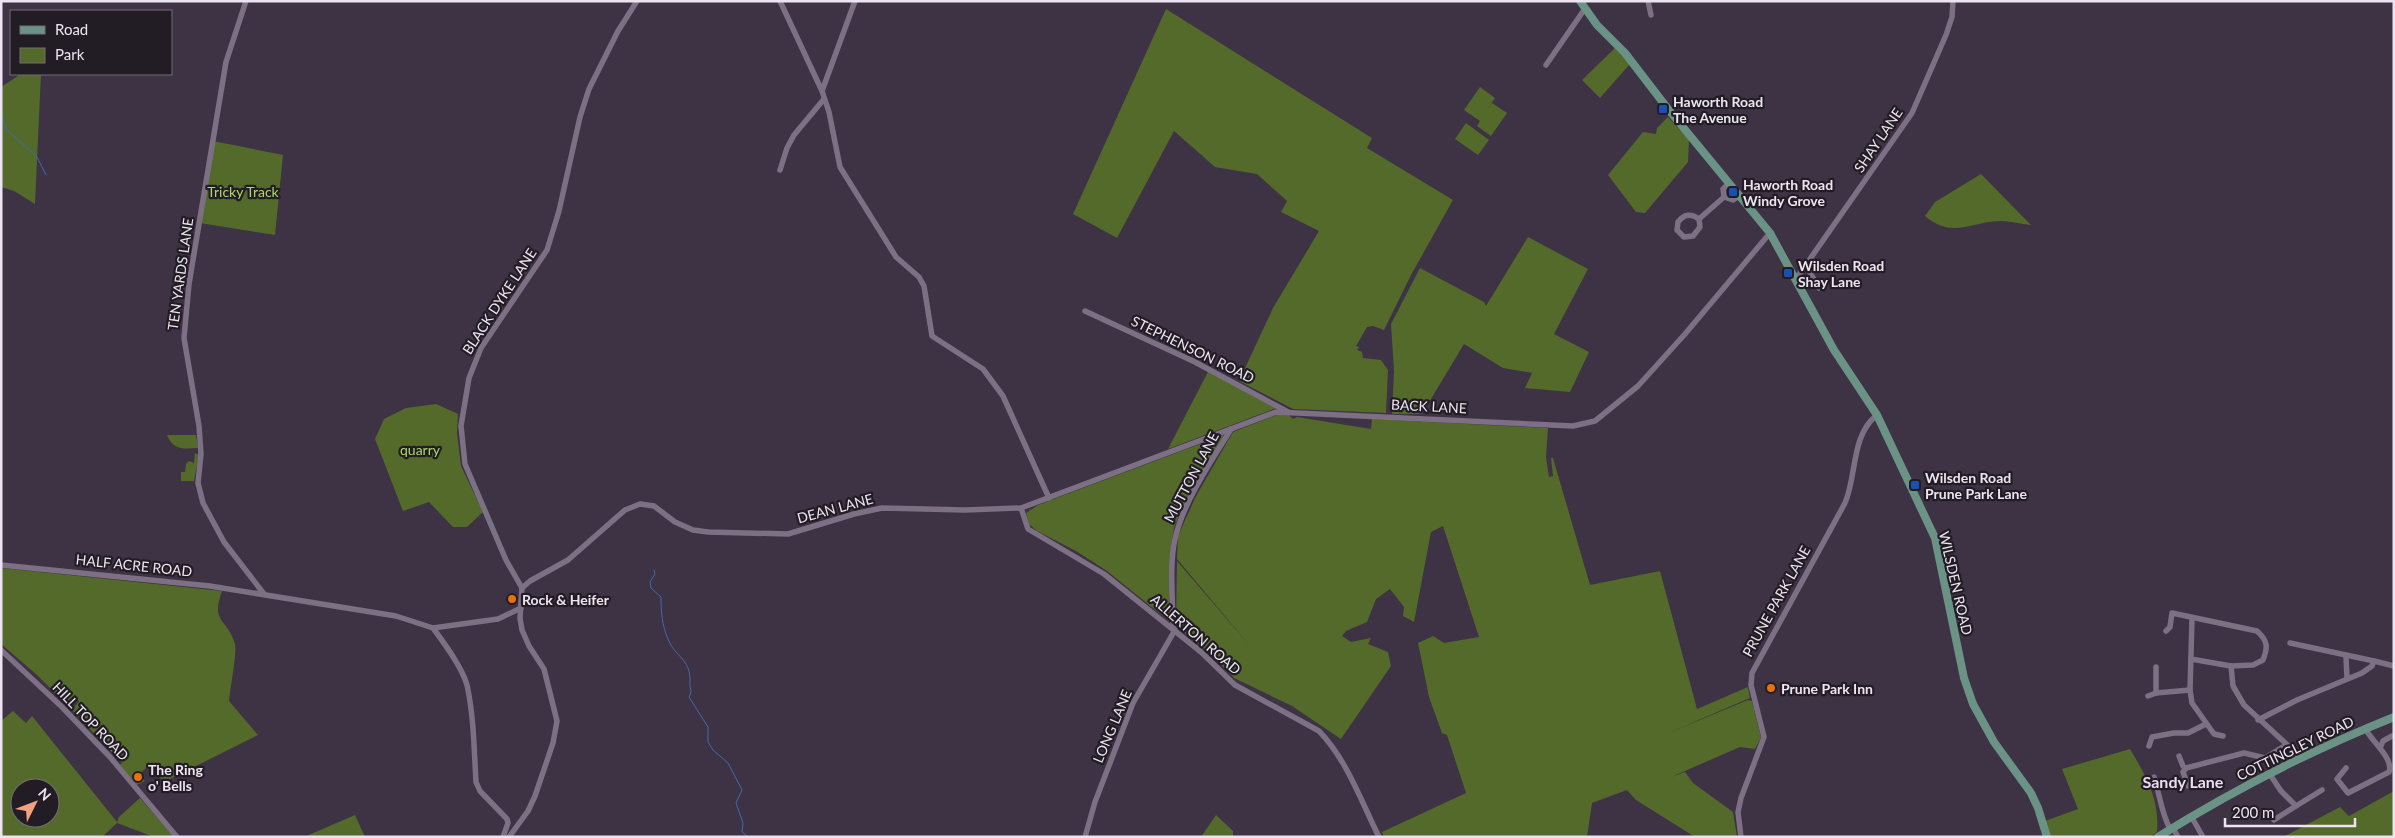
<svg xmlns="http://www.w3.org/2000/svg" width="2395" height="838" font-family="Lato,sans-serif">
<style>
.green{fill:#536a2a;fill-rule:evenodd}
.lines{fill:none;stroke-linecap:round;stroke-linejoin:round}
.stream{stroke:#4169ac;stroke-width:1}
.minor{stroke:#7d7085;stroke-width:5.5}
.major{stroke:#6a9385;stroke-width:8}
.transit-dot{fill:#1a4fb4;stroke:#221d25;stroke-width:2}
.food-dot{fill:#e8710a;stroke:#221d25;stroke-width:2}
.labels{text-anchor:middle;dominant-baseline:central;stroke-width:4.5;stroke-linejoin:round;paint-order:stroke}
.poi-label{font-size:14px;font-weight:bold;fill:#ece5f1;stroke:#221d25;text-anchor:start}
.street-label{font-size:14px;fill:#ece5f1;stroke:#221d25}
.park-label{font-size:14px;fill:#add668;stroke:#221d25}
.quarter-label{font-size:16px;font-weight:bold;fill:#eadcf4;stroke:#221d25}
</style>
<rect width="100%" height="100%" fill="#3e3245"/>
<g class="green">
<path d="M1166 9 1372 138 1367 148 1453 200 1411 275 1384 330 1373 326 1367 327 1356 346 1359 347 1357 350 1362 352 1363 358 1381 360 1388 370 1386 413 1293 409 1239 381 1273 308 1319 231 1281 212 1287 201 1257 174 1215 167 1174 131 1117 238 1073 214Z"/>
<path d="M1615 48 1630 64 1600 98 1582 80Z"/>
<path d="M21 74H41L35 204 14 191 1 187V87Z"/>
<path d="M1480 87 1495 98 1487 110 1492 103 1507 113 1491 136 1477 126 1480 121 1464 110Z"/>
<path d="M1668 117 1689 140 1688 162 1645 213 1636 212 1608 175 1643 132 1656 134 1657 128Z"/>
<path d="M1466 123 1489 140 1478 155 1455 139Z"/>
<path d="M213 141 283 155 275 235 200 223Z"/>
<path d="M1981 174 2031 225C2021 224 2010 221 2000 221 1970 222 1952 239 1925 216L1935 202Z"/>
<path d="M1528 237 1588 269 1554 334 1589 352 1570 392 1525 388 1532 373 1503 368 1464 344 1422 414H1392L1394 371 1391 324 1420 268 1484 302 1486 306Z"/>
<path d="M1209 370 1279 407 1168 449Z"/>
<path d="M436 404 458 414 457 433 461 466 483 512 467 527H453L429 502 403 511 375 439 384 419 406 408Z"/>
<path d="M1279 414 1289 415 1293 419 1297 417 1371 429 1372 419 1548 428 1546 457 1549 477 1553 476 1551 458H1553L1590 585 1660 571 1697 709 1748 687 1750 698 1666 734 1748 700 1752 701 1761 737 1755 749 1740 747 1671 777 1685 772 1693 783 1733 812 1737 837H1695L1636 800 1627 790 1592 803 1587 837H1384L1382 832 1466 793 1447 735 1442 733 1429 697 1418 643 1433 636 1444 643 1479 637 1443 526 1431 532 1414 622 1403 616 1404 607 1390 589 1376 599 1367 622 1346 631 1342 636 1351 642 1371 638 1368 644 1388 652 1391 666 1341 739 1292 706 1234 678 1211 654 1180 629 1176 623 1177 561 1250 646 1177 559 1178 536 1196 496 1286 602 1196 496 1233 432Z"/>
<path d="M167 435H196L198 448C183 449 173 450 167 435Z"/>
<path d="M1224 435 1180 513 1174 528 1171 547 1169 621 1107 571 1076 551 1037 531 1029 524 1026 513 1038 505Z"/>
<path d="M195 453 199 455 194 481H181V472H185L186 464 189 461 194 463Z"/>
<path d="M1 568 222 591C210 624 228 618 235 644 237 653 230 690 229 701L258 735 164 782 150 765 139 774 145 781 137 785 120 765 122 763 72 710 79 701 76 698 68 706 37 675 1 644Z"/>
<path d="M13 711 26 723 32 716 117 822 119 817 140 798 174 837H154L117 823 102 837H1V721ZM20 788H50V818H20Z"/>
<path d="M2130 749C2146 776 2160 800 2157 832L2150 837H2050L2045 821 2078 809 2062 769Z"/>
<path d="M2394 791V837H2283L2340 807 2349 816Z"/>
<path d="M355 815 365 837H304Z"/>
<path d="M1216 815 1233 831V837H1201Z"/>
</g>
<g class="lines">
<g class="stream">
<path d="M1 114 6 129 37 157 46 175"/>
<path d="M654 570 655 574 650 582 651 588 661 597C661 612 662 625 668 639 675 657 691 659 690 682 689 688 693 691 689 697L708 727V742L713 750 728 763 742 790 736 803 743 823 742 832 748 837"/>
</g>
<g class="minor">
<path d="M246 1 226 62 189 284 184 338 199 426 201 454 198 483 203 503 224 542 264 594"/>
<path d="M780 1 822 91 829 112 840 167 896 257 919 277 924 286 932 336 983 369 1003 396 1049 498"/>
<path d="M1648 1 1651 15"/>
<path d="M1546 65 1584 10"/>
<path d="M822 91 855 1"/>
<path d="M780 170 787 148 794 135 824 99"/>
<path d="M1729 183 1723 189 1724 197 1733 200 1740 195"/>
<path d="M1699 219C1691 213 1684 214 1678 222L1677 230 1684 237 1693 236 1700 227 1699 219 1724 197"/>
<path d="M1806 266 1819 288"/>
<path d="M1796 279 1912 113 1946 35 1952 17 1953 1"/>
<path d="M1085 311 1195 362 1288 412"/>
<path d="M1021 508 1028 529 1104 574 1201 652 1235 685 1319 731C1347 760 1361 801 1379 837"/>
<path d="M1 565 210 586 396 616 433 628 498 619 521 608"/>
<path d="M522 588 530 581 568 560 625 510 640 504 654 506 675 522 693 530 708 532 788 534 854 514 882 508 965 510 1021 508 1276 412 1573 426 1595 421 1638 386 1685 334 1770 233"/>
<path d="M522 588 506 560 465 464 461 426 469 378 481 348 547 250 559 211 580 117 589 89 618 31 637 1"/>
<path d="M2192 618 2190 690 2192 703 2214 734 2223 736"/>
<path d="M433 628C444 643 462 667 467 685 474 717 474 750 476 782L480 791 507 819 508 823 503 837"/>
<path d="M1173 628C1173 601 1169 565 1175 539 1183 502 1211 462 1231 429"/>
<path d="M2166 631 2170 627 2172 613 2257 631C2268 641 2268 647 2263 660L2253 665 2231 666 2233 686 2244 705 2295 752 2299 758"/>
<path d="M1 650 62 707 110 757 177 837"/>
<path d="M2346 657 2347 678"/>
<path d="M2191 659 2231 666"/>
<path d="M2374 661 2394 666"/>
<path d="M2156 667V693L2190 690"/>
<path d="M2148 696 2156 693"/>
<path d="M2258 720 2297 700 2362 673 2372 666 2374 661 2290 643"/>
<path d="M2149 746 2152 737 2174 733H2188L2206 724"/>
<path d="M2380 748 2383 741 2392 736"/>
<path d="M2179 756 2183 766 2186 768 2244 753 2265 758 2286 745"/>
<path d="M2186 768 2183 772 2188 786"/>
<path d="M2346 768 2337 779 2348 793 2389 772C2394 758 2371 741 2365 728"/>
<path d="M2269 773 2281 791 2296 806 2322 790"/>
<path d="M2154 777C2160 795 2161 812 2170 829"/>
<path d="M2191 816 2203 837"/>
<path d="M2274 820 2296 806"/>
<path d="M2173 828 2178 837"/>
<path d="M509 837 528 811 535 796 553 743 557 721 544 669 529 646 522 630 520 618 522 588"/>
<path d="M1085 837 1095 802 1133 703 1175 630"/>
<path d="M1741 837 1738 812 1741 798 1764 737 1751 685 1752 673 1845 503C1857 475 1851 435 1877 415"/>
</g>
<g class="major">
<path d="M1580 1 1597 25 1625 53 1668 109 1770 233 1834 350 1877 415 1935 538 1964 678 1973 704 1994 742 2031 793 2038 808 2047 837"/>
<path d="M2158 837C2233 790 2312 750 2394 717"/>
</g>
</g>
<g class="transit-dot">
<rect x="1658" y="104" width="10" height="10" rx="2.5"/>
<rect x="1728" y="187" width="10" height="10" rx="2.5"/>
<rect x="1783" y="268" width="10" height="10" rx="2.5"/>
<rect x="1910" y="480" width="10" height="10" rx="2.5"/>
</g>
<g class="food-dot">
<circle cx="512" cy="599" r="5"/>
<circle cx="1771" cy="688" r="5"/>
<circle cx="138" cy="777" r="5"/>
</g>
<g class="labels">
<g class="poi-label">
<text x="1673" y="101">Haworth Road<tspan x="1673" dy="16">The Avenue</tspan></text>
<text x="1743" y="184">Haworth Road<tspan x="1743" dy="16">Windy Grove</tspan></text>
<text x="1798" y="265">Wilsden Road<tspan x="1798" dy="16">Shay Lane</tspan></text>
<text x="1925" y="477">Wilsden Road<tspan x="1925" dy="16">Prune Park Lane</tspan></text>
<text x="522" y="599">Rock &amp; Heifer</text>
<text x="1781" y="688">Prune Park Inn</text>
<text x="148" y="769">The Ring<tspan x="148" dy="16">o' Bells</tspan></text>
</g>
<g class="street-label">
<text transform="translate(1878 140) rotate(-56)">SHAY LANE</text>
<text transform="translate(180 274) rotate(-82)">TEN YARDS LANE</text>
<text transform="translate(499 301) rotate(-57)">BLACK DYKE LANE</text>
<text transform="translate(1193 349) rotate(26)">STEPHENSON ROAD</text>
<text transform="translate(1429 406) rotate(3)">BACK LANE</text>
<text transform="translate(1191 477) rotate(-62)">MUTTON LANE</text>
<text transform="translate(835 508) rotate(-15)">DEAN LANE</text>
<text transform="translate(134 565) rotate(6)">HALF ACRE ROAD</text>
<text transform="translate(1956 583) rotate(77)">WILSDEN ROAD</text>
<text transform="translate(1776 601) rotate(-61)">PRUNE PARK LANE</text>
<text transform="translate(1196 634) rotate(41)">ALLERTON ROAD</text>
<text transform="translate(91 721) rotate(46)">HILL TOP ROAD</text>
<text transform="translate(1112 726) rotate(-67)">LONG LANE</text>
<text transform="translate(2295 748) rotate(-26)">COTTINGLEY ROAD</text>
</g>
<g class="park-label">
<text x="243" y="191">Tricky Track</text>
<text x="420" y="449">quarry</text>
</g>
<g class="quarter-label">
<text x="2183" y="781">Sandy Lane</text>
</g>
</g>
<rect width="2395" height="838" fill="none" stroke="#ece5f1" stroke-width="5"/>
<rect x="10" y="10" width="162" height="65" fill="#221d25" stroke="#736d77"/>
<rect x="20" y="26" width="25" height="8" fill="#6a9385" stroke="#736d77"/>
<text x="55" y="35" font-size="15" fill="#ece5f1">Road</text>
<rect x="20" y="48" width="25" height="15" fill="#536a2a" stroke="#736d77"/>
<text x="55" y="60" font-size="15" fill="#ece5f1">Park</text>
<g transform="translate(35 803) rotate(48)"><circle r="24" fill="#221d25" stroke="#736d77"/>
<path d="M0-4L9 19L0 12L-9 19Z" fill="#f2a080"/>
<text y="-8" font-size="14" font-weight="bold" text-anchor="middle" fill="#ece5f1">N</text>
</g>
<path d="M2225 818v8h130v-8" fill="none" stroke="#ece5f1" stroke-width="2.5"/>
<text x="2232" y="818" font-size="15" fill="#ece5f1" stroke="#221d25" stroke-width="4" paint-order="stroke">200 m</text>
</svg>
